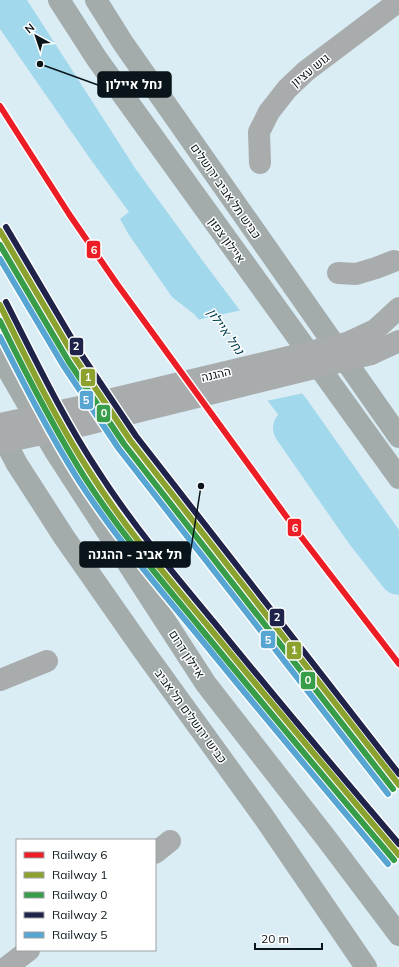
<svg xmlns="http://www.w3.org/2000/svg" width="399" height="967" font-family="Mulish,Heebo,sans-serif">
<style>
.water{fill:#a2d8ec}
.pier{fill:#daecf4}
.lines{fill:none;stroke-linecap:round;stroke-linejoin:round}
.river{stroke:#a2d8ec;stroke-width:40}
.minor{stroke:#a9acac;stroke-width:22}
.tertiary{stroke:#a9acac;stroke-width:22}
.motorway{stroke:#a3abab;stroke-width:22}
.tertiary-bridge{stroke:#a9acac;stroke-width:22}
.rail-1-casing{stroke:#fff;stroke-width:9}
.rail-2-casing{stroke:#fff;stroke-width:9}
.rail-3-casing{stroke:#fff;stroke-width:9}
.rail-4-casing{stroke:#fff;stroke-width:9}
.rail-5-casing{stroke:#fff;stroke-width:9}
.rail-1{stroke:#ed1d26;stroke-width:6}
.rail-2{stroke:#8ba22e;stroke-width:6}
.rail-3{stroke:#389d48;stroke-width:6}
.rail-4{stroke:#1f234a;stroke-width:6}
.rail-5{stroke:#56a5d3;stroke-width:6}
.labels{text-anchor:middle;dominant-baseline:central;stroke-width:3;stroke-linejoin:round;paint-order:stroke}
.street-label{font-size:12px;fill:#09151a;stroke:#fff}
.water-label{font-size:13px;font-style:italic;fill:#014153;stroke:#fff}
.leader{fill:none;stroke:#09151a;stroke-width:1.5}
.callout-dot{fill:#09151a;stroke:#fff;stroke-width:1.5}
.callout{fill:#09151a;stroke:#09151a;stroke-width:1.5}
.callout-label{font-size:13px;text-anchor:middle;font-weight:bold;fill:#fff}
.line-badge{stroke:#fff;stroke-width:1.5}
.badge-label{font-size:11px;text-anchor:middle;font-weight:bold;fill:#fff}
</style>
<rect width="100%" height="100%" fill="#daecf4"/>
<path class="water" d="M0 0H27L135 168 205 264 308 401 399 530V588L387 570 394 564 250 378 194 314 172 297 129 235 120 219 129 212 91 160 0 29Z"/>
<path class="pier" d="M242 310 304 393 266 401 249 379 197 320Z"/>
<g class="lines">
<path class="river" d="M293 428 366 533 399 575"/>
<g class="minor">
<path d="M260 163 259 132 269 112 287 89 306 71 399 1"/>
<path d="M338 273 356 274 376 268 394 261"/>
<path d="M0 680 47 661"/>
<path d="M155 853 170 841"/>
<path d="M7 967 29 950"/>
</g>
<g class="tertiary">
<path d="M347 343 375 330 399 308"/>
<path d="M371 354 399 341"/>
</g>
<g class="motorway">
<path d="M59 0 97 59 399 478"/>
<path d="M96 0 123 43 399 437"/>
<path d="M0 356 55 451 206 684 326 838 399 935"/>
<path d="M0 432 17 464 64 537 143 650 263 816 366 967"/>
</g>
<g class="tertiary-bridge">
<path d="M0 424 79 407 347 343"/>
<path d="M0 443 84 425 371 354"/>
</g>
<g class="rail-1-casing">
<path id="rail-1" d="M0 106 69 214 117 284 299 534 399 664"/>
</g>
<g class="rail-2-casing">
<g id="rail-2">
<path d="M0 231 75 358 130 440 399 785"/>
<path d="M0 305C28 362 56 420 91 474 125 528 167 577 208 626 271 703 335 779 399 855"/>
</g>
</g>
<g class="rail-3-casing">
<g id="rail-3">
<path d="M0 245 69 362 124 444 393 789"/>
<path d="M0 321C26 374 53 427 85 478 119 531 161 580 202 630 265 707 329 783 394 860"/>
</g>
</g>
<g class="rail-4-casing">
<g id="rail-4">
<path d="M6 227 81 354 136 436 399 774"/>
<path d="M6 302C35 359 63 418 98 471 132 524 173 573 213 621 274 696 336 770 399 844"/>
</g>
</g>
<g class="rail-5-casing">
<g id="rail-5">
<path d="M0 259 63 365 119 449 388 794"/>
<path d="M0 337C25 386 50 435 79 481 114 535 155 584 196 633 259 711 324 788 388 864"/>
</g>
</g>
<use href="#rail-1" class="rail-1"/>
<use href="#rail-2" class="rail-2"/>
<use href="#rail-3" class="rail-3"/>
<use href="#rail-4" class="rail-4"/>
<use href="#rail-5" class="rail-5"/>
</g>
<g class="labels">
<g class="street-label">
<text transform="translate(310 70) rotate(-39)">גוש עציון</text>
<text transform="translate(226 191) rotate(55)">כביש תל אביב ירושלים</text>
<text transform="translate(227 240) rotate(54)">איילון צפון</text>
<text transform="translate(216 374) rotate(-13)">ההגנה</text>
<text transform="translate(187 654) rotate(57)">איילון דרום</text>
<text transform="translate(191 716) rotate(54)">כביש ירושלים תל אביב</text>
</g>
<g class="water-label">
<text transform="translate(226 331) rotate(55)">נחל איילון</text>
</g>
</g>
<path class="leader" d="M40 64L98 85M201 486L190 555"/>
<g class="callout-dot">
<circle cx="40" cy="64" r="4"/>
<circle cx="201" cy="486" r="4"/>
</g>
<g class="callout">
<rect x="98" y="72" width="73" height="25" rx="4"/>
<rect x="80" y="542" width="110" height="25" rx="4"/>
</g>
<g class="callout-label">
<text x="134" y="89">נחל איילון</text>
<text x="135" y="559">תל אביב - ההגנה</text>
</g>
<g class="line-badge">
<rect x="86" y="240" width="15" height="19" rx="4" fill="#ed1d26"/>
<rect x="69" y="337" width="15" height="19" rx="4" fill="#1f234a"/>
<rect x="80" y="368" width="16" height="19" rx="4" fill="#8ba22e"/>
<rect x="79" y="390" width="15" height="20" rx="4" fill="#56a5d3"/>
<rect x="96" y="404" width="15" height="19" rx="4" fill="#389d48"/>
<rect x="287" y="518" width="15" height="19" rx="4" fill="#ed1d26"/>
<rect x="269" y="608" width="16" height="19" rx="4" fill="#1f234a"/>
<rect x="260" y="630" width="16" height="19" rx="4" fill="#56a5d3"/>
<rect x="286" y="641" width="16" height="19" rx="4" fill="#8ba22e"/>
<rect x="300" y="671" width="16" height="19" rx="4" fill="#389d48"/>
</g>
<g class="badge-label">
<text x="94" y="254">6</text>
<text x="76" y="350">2</text>
<text x="88" y="381">1</text>
<text x="86" y="404">5</text>
<text x="104" y="417">0</text>
<text x="295" y="532">6</text>
<text x="277" y="621">2</text>
<text x="268" y="644">5</text>
<text x="294" y="654">1</text>
<text x="308" y="684">0</text>
</g>
<rect x="16" y="839" width="140" height="112" fill="#ffffff" stroke="#9da1a3"/>
<rect x="24" y="852" width="20" height="6" fill="#ed1d26" stroke="#9da1a3"/>
<text x="52" y="859" font-size="12" fill="#09151a">Railway 6</text>
<rect x="24" y="872" width="20" height="6" fill="#8ba22e" stroke="#9da1a3"/>
<text x="52" y="879" font-size="12" fill="#09151a">Railway 1</text>
<rect x="24" y="892" width="20" height="6" fill="#389d48" stroke="#9da1a3"/>
<text x="52" y="899" font-size="12" fill="#09151a">Railway 0</text>
<rect x="24" y="912" width="20" height="6" fill="#1f234a" stroke="#9da1a3"/>
<text x="52" y="919" font-size="12" fill="#09151a">Railway 2</text>
<rect x="24" y="932" width="20" height="6" fill="#56a5d3" stroke="#9da1a3"/>
<text x="52" y="939" font-size="12" fill="#09151a">Railway 5</text>
<g transform="translate(36 36) rotate(320)" stroke="#ffffff" stroke-width="3" paint-order="stroke">
<path d="M0-3L7 15L0 10L-7 15Z" fill="#09151a"/>
<text y="-6" font-size="11" font-weight="bold" text-anchor="middle" fill="#09151a">N</text>
</g>
<path d="M255 943v6h67v-6" fill="none" stroke="#09151a" stroke-width="2"/>
<text x="261" y="943" font-size="12" fill="#09151a" stroke="#ffffff" stroke-width="3" paint-order="stroke">20 m</text>
</svg>
